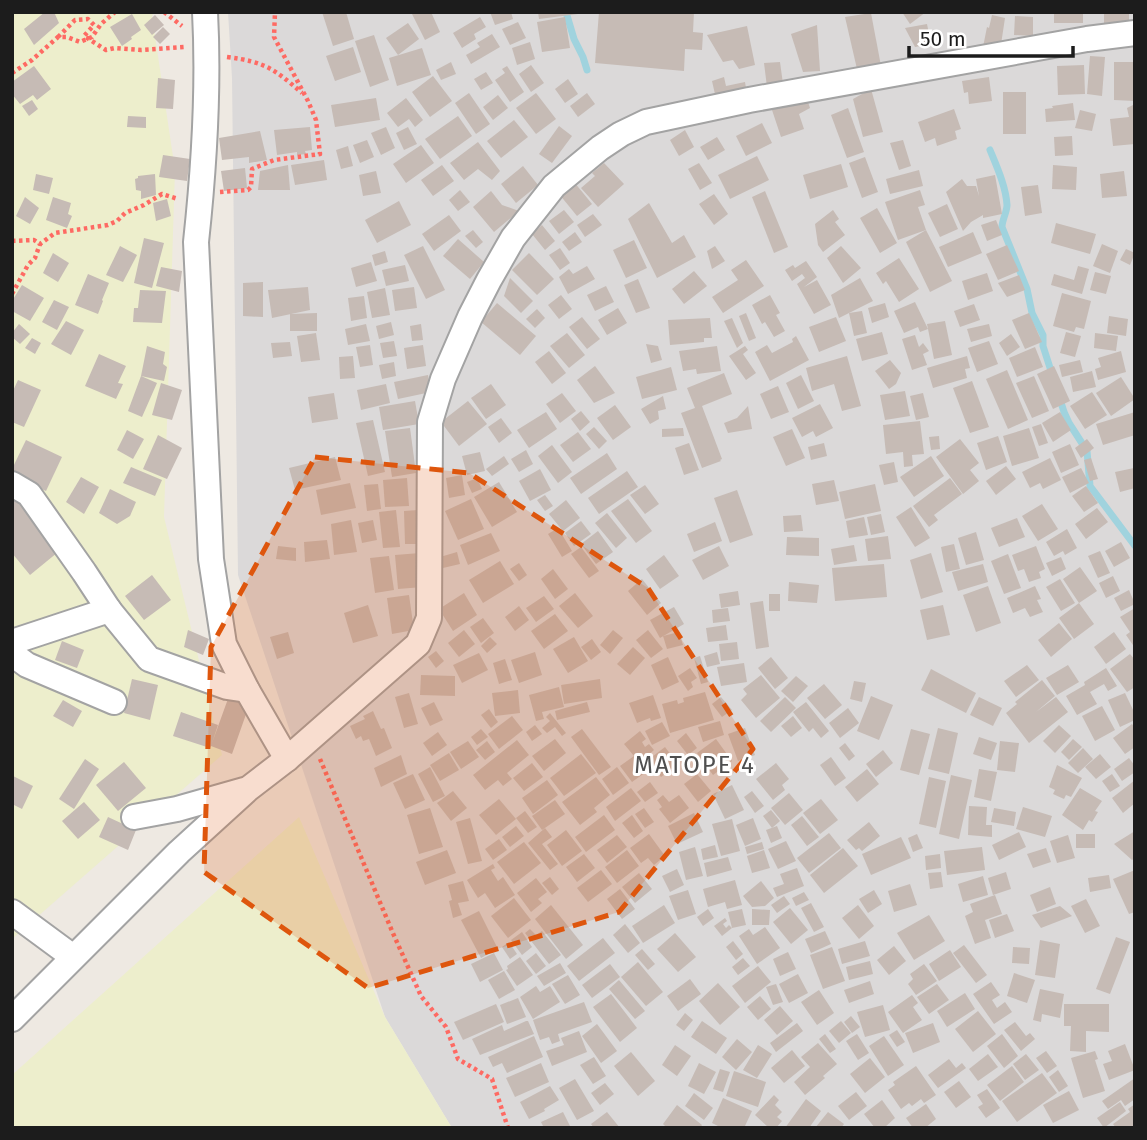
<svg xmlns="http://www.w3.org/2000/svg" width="1147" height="1140" font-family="'Fira Sans',sans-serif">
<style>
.residential{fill:#dbd9d9}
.farmland{fill:#edeecc}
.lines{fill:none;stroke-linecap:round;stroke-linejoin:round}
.stream{stroke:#a0d3de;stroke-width:7}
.building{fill:#c6bbb5}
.street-casing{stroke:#a3a3a3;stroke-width:28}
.path{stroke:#fe6a63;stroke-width:4.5;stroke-dasharray:3.5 3.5;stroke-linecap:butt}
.street{stroke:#fff;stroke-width:24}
.marked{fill:#de560d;fill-opacity:0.2;stroke:#de560d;stroke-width:5;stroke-dasharray:14 9;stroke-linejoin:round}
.labels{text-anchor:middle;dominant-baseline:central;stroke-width:6;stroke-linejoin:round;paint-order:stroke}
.quarter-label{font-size:24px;letter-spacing:2px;fill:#4f4f4f;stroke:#fff}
</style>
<rect width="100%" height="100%" fill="#eee9e2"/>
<path class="residential" d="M228 12H1135V1128H452L385 1017 238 575 232 78Z"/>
<g class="farmland">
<path d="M12 12H154L152 16 175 170 164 517 222 755 12 939Z"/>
<path d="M299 817 385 1017 452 1128H12V1075Z"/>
</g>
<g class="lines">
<g class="stream">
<path d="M566 12 574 39 583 57 587 70"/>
<path d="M990 150C997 167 1006 187 1007 205 1007 212 1002 220 1002 227L1027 289 1032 313 1043 335V346L1052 374"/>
<path d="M1059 396 1064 412 1069 423 1087 451 1090 486 1135 546"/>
</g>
</g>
<g class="building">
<path d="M45 12H54L59 23 34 45 24 29Z"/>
<path d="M322 12H346L354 39 333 46Z"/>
<path d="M411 12H431L440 32 425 40Z"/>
<path d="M490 12H511L513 19 495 25Z"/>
<path d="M538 12H578V14L539 19Z"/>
<path d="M599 12H694L693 32 703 33 702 50 685 49 684 71 595 63Z"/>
<path d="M902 12H926L910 24Z"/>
<rect x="1054" y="12" width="29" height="11"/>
<path d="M1104 12H1129V21L1104 23Z"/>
<path d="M871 13 881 66 857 69 845 17Z"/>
<path d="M132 14 141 30 131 37 132 39 122 46 110 27Z"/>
<path d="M155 15 164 25 152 35 144 25Z"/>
<path d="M992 15 1005 18 1000 51 983 47 987 27 989 28Z"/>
<path d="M1015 16 1033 17V36L1014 35Z"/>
<path d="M480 17 486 27 474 34 476 39 462 48 453 33Z"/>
<path d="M565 17 570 48 542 52 537 22Z"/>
<path d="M518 22 526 38 510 45 502 29Z"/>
<path d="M408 23 419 39 398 55 386 38Z"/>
<path d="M927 24 931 44 915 47 905 28Z"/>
<path d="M817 25 820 71 803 72 791 34Z"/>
<path d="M747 26 755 65 739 69 733 60 723 62 707 35Z"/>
<path d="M163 27 170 34 160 44 153 37Z"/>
<path d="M492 34 500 47 471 64 466 55 480 47 477 43Z"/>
<path d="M374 35 389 80 370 87 355 41Z"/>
<path d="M530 42 535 59 517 65 512 48Z"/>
<path d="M353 47 361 72 335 81 326 56Z"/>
<path d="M422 48 431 75 397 86 389 58Z"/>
<path d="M1090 56 1105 57 1102 96 1087 94Z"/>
<path d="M451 62 456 74 441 80 436 70Z"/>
<path d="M780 62 783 84 767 87 764 63Z"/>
<path d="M1114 62H1135V101L1114 100Z"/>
<path d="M531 65 544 83 531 92 519 74Z"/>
<path d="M1084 65 1085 94 1058 95 1057 66Z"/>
<path d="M34 66 51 89 37 100 33 95 20 104 12 94V82Z"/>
<path d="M507 66 524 92 510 102 495 80 505 73 502 69Z"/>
<path d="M486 72 493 83 481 90 474 79Z"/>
<path d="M433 76 452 101 430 117 412 92Z"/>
<path d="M724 77 726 86 745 82 747 94 717 103 712 81Z"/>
<path d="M989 77 992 101 969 104 968 92 964 93 962 81Z"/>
<path d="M158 78 175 80 173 109 156 108Z"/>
<path d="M568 79 578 94 565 103 555 89Z"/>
<path d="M871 89 883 132 863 137 853 99Z"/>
<rect x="1003" y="92" width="23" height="42"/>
<path d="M469 93 490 124 476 134 455 103Z"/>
<path d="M536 93 556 119 536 134 516 108Z"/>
<path d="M587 93 595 104 578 117 570 106Z"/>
<path d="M498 95 508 108 493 120 483 107Z"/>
<path d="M376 98 380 120 335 127 331 105Z"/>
<path d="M406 98 423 120 415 127 409 119 398 127 387 113Z"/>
<path d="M807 99 810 108 799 114 804 129 781 137 772 110Z"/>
<path d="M32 100 38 109 29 116 22 106Z"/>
<path d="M1073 103 1075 120 1046 122 1045 109 1053 108 1052 106Z"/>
<path d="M1135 104V144L1113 146 1110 119 1129 117 1127 108Z"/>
<path d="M848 108 864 152 847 158 831 115Z"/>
<path d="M954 109 961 129 955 131 957 139 937 146 935 138 925 142 918 122Z"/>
<path d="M1080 110 1096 114 1092 131 1075 128Z"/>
<path d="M128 116 146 117V128L127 127Z"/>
<path d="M458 116 472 136 440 159 425 139Z"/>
<path d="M514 120 528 137 501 158 487 141Z"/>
<path d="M762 123 772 143 746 156 736 136Z"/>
<path d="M559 126 572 136 552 163 539 154Z"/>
<path d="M310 127 312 150 305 151 306 154 297 155V152L277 155 274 130Z"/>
<path d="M386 127 395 148 381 155 371 133Z"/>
<path d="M408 127 417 144 404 150 396 133Z"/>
<path d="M685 130 694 147 679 156 670 140Z"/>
<path d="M260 131 267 160 249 163V157L222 160 219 138Z"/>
<path d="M1072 136 1073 155 1055 156 1054 137Z"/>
<path d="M717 137 725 150 708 160 700 147Z"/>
<path d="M367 140 374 157 360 163 353 145Z"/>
<path d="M903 140 911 166 899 170 890 143Z"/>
<path d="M478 142 500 171 492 180 478 169 464 180 450 163Z"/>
<path d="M421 145 434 163 406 183 393 164Z"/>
<path d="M348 146 353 166 341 169 336 150Z"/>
<path d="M163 155 190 159 187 181 159 177Z"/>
<path d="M757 156 769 180 730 199 718 175Z"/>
<path d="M865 157 878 192 862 198 849 163Z"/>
<path d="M324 160 327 180 295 185 291 165Z"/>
<path d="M604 163 624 184 598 207 581 188 595 176 592 173Z"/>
<path d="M699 163 712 183 700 190 688 169Z"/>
<path d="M841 164 848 187 810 199 803 175Z"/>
<path d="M288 165 290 190H258L260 171Z"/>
<path d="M442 165 454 181 433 196 421 180Z"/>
<path d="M1053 165 1077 167 1076 190 1052 189Z"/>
<path d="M523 166 538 185 516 203 501 184Z"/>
<path d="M245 168 247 188 224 191 221 171Z"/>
<path d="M919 170 923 186 890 194 886 179Z"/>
<path d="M376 171 381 193 363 196 359 175Z"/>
<path d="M1124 171 1127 196 1102 198 1100 174Z"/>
<path d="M36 174 53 178 49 194 33 190Z"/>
<path d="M155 174 156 195 141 199V191L136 190 135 179 138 178V176Z"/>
<path d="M995 175 1002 214 983 218V215L971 222 963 231 946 192 962 179 967 186H976L979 196 976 179Z"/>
<path d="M570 177 592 204 577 216 555 189Z"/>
<path d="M1038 185 1042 213 1025 216 1021 187Z"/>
<path d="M460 190 470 202 458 211 449 200Z"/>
<path d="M920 190 925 205 918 207 926 230 898 240 885 202Z"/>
<path d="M491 191 502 205 519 211 494 232 473 207Z"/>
<path d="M765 191 788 247 774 253 752 197Z"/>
<path d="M714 194 728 214 714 225 699 204Z"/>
<path d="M25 197 39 208 30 224 16 216Z"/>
<path d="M53 197 71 203 68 214 72 216 67 228 46 220Z"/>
<path d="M167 199 171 216 156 221 153 203Z"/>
<path d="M399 201 411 225 377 243 365 220Z"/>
<path d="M649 203 672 243 684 235 696 257 657 278 628 219Z"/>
<path d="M947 204 958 229 940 237 928 213Z"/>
<path d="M877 208 897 243 880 253 860 218Z"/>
<path d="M564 210 574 222 559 234 549 221Z"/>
<path d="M833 210 839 219 835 222 845 235 823 252 818 245 815 224Z"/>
<path d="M593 214 602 225 585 237 577 225Z"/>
<path d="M449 215 461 231 434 251 422 234Z"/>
<path d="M996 220 1002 235 987 241 981 225Z"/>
<path d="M1056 223 1096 234 1090 254 1051 243Z"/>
<path d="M542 225 555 241 545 250 532 234Z"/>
<path d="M473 230 483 242 476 248 465 236Z"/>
<path d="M926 230 952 281 930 292 906 242Z"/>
<path d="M575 232 582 242 569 251 562 242Z"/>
<path d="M973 232 982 253 948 267 939 247Z"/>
<path d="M144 238 164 243 152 288 134 283Z"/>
<path d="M458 239 484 262 470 279 443 256Z"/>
<path d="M634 240 647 268 626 278 613 250Z"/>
<path d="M1102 244 1118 251 1110 273 1093 266Z"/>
<path d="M1007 245 1019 271 998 280 986 254Z"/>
<path d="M120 246 137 255 123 282 106 275Z"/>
<path d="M423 246 445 290 426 299 404 255Z"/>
<path d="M715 246 725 261 712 269 707 251Z"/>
<path d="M841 246 861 268 843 283 827 258Z"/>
<path d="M560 248 570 263 560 270 549 255Z"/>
<path d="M1126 249 1135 253 1130 265 1120 260Z"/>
<path d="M385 251 388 262 375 266 372 255Z"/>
<path d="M53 253 69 263 58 282 43 273Z"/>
<path d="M529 253 554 279 537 295 512 270Z"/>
<path d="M899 258 919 289 899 302 886 281 883 284 876 273Z"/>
<path d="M746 260 764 286 723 313 712 297 738 280 731 270Z"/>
<path d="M806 261 817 277 804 287 817 280 831 305 814 314 797 284 805 278 802 274 792 281 785 270 793 265 795 268Z"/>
<path d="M371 262 377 281 356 287 351 268Z"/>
<path d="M405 265 409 281 386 286 382 270Z"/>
<path d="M587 266 595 279 568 294 559 277 569 269 573 274Z"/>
<path d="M1078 266 1089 269 1082 294 1051 285 1054 274 1074 280Z"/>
<path d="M161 267 182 271 179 292 156 286Z"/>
<path d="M694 271 707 286 684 304 672 289Z"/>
<path d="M1095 272 1111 276 1106 294 1090 290Z"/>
<path d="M987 273 993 291 968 300 962 281Z"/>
<path d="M88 274 109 283 102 300 103 301 98 314 75 305Z"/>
<path d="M1019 275 1025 290 1007 297 998 283Z"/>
<path d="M510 278 533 301 521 313 504 296Z"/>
<path d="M860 278 873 301 839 318 831 295Z"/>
<path d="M638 279 650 308 636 313 624 285Z"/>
<path d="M263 282V317L243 316V283Z"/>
<path d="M22 285 44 298 30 321 12 311V301Z"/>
<path d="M606 286 614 302 595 311 587 295Z"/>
<path d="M308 287 310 310 272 318 268 290Z"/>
<path d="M414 287 417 308 395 311 392 290Z"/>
<path d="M385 288 390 315 372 318 367 292Z"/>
<path d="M140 290 166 291 162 323 133 322 134 308H138Z"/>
<path d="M1062 293 1091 301 1084 329 1076 327 1074 332 1053 326Z"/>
<path d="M561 295 572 309 559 319 548 305Z"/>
<path d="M770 295 780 313 776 315 785 331 774 337 765 322 762 324 752 305Z"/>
<path d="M364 296 367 318 351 321 348 298Z"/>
<path d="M54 300 69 307 57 330 42 322Z"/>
<path d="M915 302 928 329 920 332 918 327 904 333 894 311Z"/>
<path d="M497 303 536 336 520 355 481 322Z"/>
<path d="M885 303 889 317 872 323 868 308Z"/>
<path d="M974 304 980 320 960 327 954 311Z"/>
<path d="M618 308 627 323 607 335 598 320Z"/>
<path d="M537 309 545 318 535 328 526 319Z"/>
<path d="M862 311 867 333 854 336 849 313Z"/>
<path d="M317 313V331H290V314Z"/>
<path d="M746 313 756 338 749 341 739 316Z"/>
<path d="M1029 313 1042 342 1025 349 1012 320Z"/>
<path d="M1109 316 1128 319 1126 336 1107 333Z"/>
<path d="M582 317 600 339 587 349 569 327Z"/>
<path d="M836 317 846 341 819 352 809 327Z"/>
<path d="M710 318 712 338H704V342L670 345 668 320Z"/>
<path d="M732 318 743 343 737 348 724 321Z"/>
<path d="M66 321 84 330 71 355 51 344Z"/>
<path d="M945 321 952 355 934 359 927 324Z"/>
<path d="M391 322 394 335 379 339 376 326Z"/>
<path d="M19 324 30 334 20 344 12 337V333Z"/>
<path d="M366 324 370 341 348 345 345 329Z"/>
<path d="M421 324 423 340 412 341 410 326Z"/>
<path d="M989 324 992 336 971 342 967 329Z"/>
<path d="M882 332 888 354 862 361 856 339Z"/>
<path d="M1066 332 1081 336 1075 357 1060 353Z"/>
<path d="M316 333 320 360 301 362 297 336Z"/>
<path d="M567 333 585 355 569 368 550 346Z"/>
<path d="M1095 333 1118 336 1116 351 1094 348Z"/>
<path d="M1011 334 1020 347 1007 356 999 343Z"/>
<path d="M915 335 919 347 923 343 929 351 923 354 927 365 912 370 902 339Z"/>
<path d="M796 336 809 360 770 381 755 352 767 345 772 353 793 342 792 339Z"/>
<path d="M32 338 41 343 35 354 25 348Z"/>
<path d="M394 341 397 356 383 358 380 343Z"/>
<path d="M989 341 998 364 977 372 968 348Z"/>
<path d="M290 342 292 356 273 358 271 343Z"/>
<path d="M646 344 658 346 662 360 651 363Z"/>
<path d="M370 345 373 365 360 367 356 347Z"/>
<path d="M423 345 426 366 407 369 404 348Z"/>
<path d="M147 346 165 352 163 364 167 367 164 381 141 376 157 383 142 417 128 411 141 376Z"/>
<path d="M717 346 721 371 697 374 696 369 683 371 679 351Z"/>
<path d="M745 346 748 350 743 354 756 373 746 380 729 356Z"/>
<path d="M1035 347 1043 367 1017 377 1009 358Z"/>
<path d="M549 351 566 373 552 384 535 362Z"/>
<path d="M1121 351 1126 372 1098 380 1095 369 1101 367 1098 358Z"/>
<path d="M99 354 126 366 118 383 123 384 116 399 85 386Z"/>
<path d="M353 356 355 378 340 379 339 357Z"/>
<path d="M847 356 861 406 842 411 834 384 812 391 806 368Z"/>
<path d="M967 356 970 368 965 369 967 378 933 388 927 368Z"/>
<path d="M890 360 901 373 896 384 889 389 875 371Z"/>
<path d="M1080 360 1083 372 1062 377 1059 365Z"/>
<path d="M394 362 396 376 382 379 379 365Z"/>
<path d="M595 366 615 393 594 403 577 380Z"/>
<path d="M1054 366 1070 401 1053 409 1037 374Z"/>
<path d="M671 367 677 390 642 399 636 377Z"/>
<path d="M1007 370 1028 420 1008 429 986 379Z"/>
<path d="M1092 371 1096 387 1073 392 1070 377Z"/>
<path d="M724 373 732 394 702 406 722 459 720 460 721 461 702 468 681 413 695 408 687 388Z"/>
<path d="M428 375 431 392 398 399 394 382Z"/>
<path d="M801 375 814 401 798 409 786 383Z"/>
<path d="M1034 376 1049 411 1032 418 1016 383Z"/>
<path d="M1121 377 1135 399 1111 416 1096 393Z"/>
<path d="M18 380 41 390 24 427 12 422V393Z"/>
<path d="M972 381 989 427 970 433 953 388Z"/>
<path d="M161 383 182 390 172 420 152 415Z"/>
<path d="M386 384 390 403 361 410 357 390Z"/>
<path d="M491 384 506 405 486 419 471 398Z"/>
<path d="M778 386 789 412 771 419 760 394Z"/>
<path d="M905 391 910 416 885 420 880 395Z"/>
<path d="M1092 392 1107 415 1085 429 1070 406Z"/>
<path d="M334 393 338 419 312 423 308 397Z"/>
<path d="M562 393 576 411 560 423 546 404Z"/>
<path d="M923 393 929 417 916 420 910 396Z"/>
<path d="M663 396 666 409 658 411 659 419 650 424 641 409Z"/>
<path d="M415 401 419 424 383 430 379 407Z"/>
<path d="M468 401 487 424 459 446 441 422Z"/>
<path d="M820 404 833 428 816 437 813 431 802 437 792 418Z"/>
<path d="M615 405 631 427 613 440 597 418Z"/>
<path d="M748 406 752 429 728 433 724 423 737 418Z"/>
<path d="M581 411 590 422 580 431 571 419Z"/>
<path d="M546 412 557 429 529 448 517 430Z"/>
<path d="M1060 412 1071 430 1053 442 1042 423Z"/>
<path d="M1135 412V435L1103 445 1096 424Z"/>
<path d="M501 418 512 433 499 443 488 427Z"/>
<path d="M373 420 385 472 368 476 356 423Z"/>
<path d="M920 421 924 454 912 455 913 466 904 467 903 452 886 454 883 425Z"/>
<path d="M1041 424 1048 443 1039 446 1032 427Z"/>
<path d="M594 427 607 441 599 449 586 434Z"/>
<path d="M410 428 416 473 392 477 385 431Z"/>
<path d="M683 428 684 436 662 437V429Z"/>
<path d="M1029 428 1039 458 1012 466 1003 436Z"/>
<path d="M792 429 805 458 786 466 773 437Z"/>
<path d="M127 430 144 439 133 459 117 450Z"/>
<path d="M578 432 591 449 573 462 560 445Z"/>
<path d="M158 435 182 448 167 479 143 469Z"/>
<path d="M939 436 940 449 931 450 929 437Z"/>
<path d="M998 436 1007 462 986 470 977 443Z"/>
<path d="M960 439 979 463 970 470 979 481 963 494 936 457Z"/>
<path d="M1087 439 1094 448 1081 458 1075 448Z"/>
<path d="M26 440 62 457 46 491 12 476V469Z"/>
<path d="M689 443 699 470 684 475 675 448Z"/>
<path d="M824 443 827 456 811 460 808 447Z"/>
<path d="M1070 444 1079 465 1061 473 1052 452Z"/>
<path d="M552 445 572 472 558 483 538 456Z"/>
<path d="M526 450 533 464 519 472 511 459Z"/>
<path d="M480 452 485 471 467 475 462 456Z"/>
<path d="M607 453 617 469 581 494 570 478Z"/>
<path d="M504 456 509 464 492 476 486 469Z"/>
<path d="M931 456 944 476 914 497 900 477Z"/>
<path d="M335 457 341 480 295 490 289 468Z"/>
<path d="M1050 458 1061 480 1043 489 1040 483 1030 488 1022 472Z"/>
<path d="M1091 458 1098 479 1090 481 1084 460Z"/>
<path d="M894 462 898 482 884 485 879 465Z"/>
<path d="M1006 466 1016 479 996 495 986 481Z"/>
<path d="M131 467 162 480 155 496 123 483Z"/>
<path d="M1081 468 1089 483 1070 493 1062 477Z"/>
<path d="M1134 468 1135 488 1120 492 1115 472Z"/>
<path d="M540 469 551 490 530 501 519 481Z"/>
<path d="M627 471 638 487 599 514 588 498Z"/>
<path d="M462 475 465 495 449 498 446 478Z"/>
<path d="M81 477 99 487 84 514 66 502Z"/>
<path d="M407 478 409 506 385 507 383 480Z"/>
<path d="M477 478 482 489 472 493 467 482Z"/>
<path d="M950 478 962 494 934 515 938 520 929 527 913 506Z"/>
<path d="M834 480 839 501 816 505 812 484Z"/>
<path d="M499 482 517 512 492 527 474 497Z"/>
<path d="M350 483 356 508 321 515 316 490Z"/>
<path d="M378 484 381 509 367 511 364 485Z"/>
<path d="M875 484 881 511 845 519 839 492Z"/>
<path d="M645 485 659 504 645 514 630 495Z"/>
<path d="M1086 486 1098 503 1084 512 1072 496Z"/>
<path d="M110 489 136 502 130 516 117 524 99 513Z"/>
<path d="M737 490 753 535 730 543 714 498Z"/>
<path d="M19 495 63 548 30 575 12 553V501Z"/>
<path d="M545 495 553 506 545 511 537 500Z"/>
<path d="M471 499 484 529 458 540 445 511Z"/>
<path d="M628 499 652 531 636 543 611 511Z"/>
<path d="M566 500 580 518 563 531 549 514Z"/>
<path d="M1042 504 1058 529 1038 541 1022 516Z"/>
<path d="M911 507 930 538 915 547 896 517Z"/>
<path d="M1097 508 1108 522 1086 539 1075 524Z"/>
<path d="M396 510 400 547 383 548 379 512Z"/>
<path d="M418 510 419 544H405L404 511Z"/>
<path d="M607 513 627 538 616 548 595 523Z"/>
<path d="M881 514 885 532 871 535 867 517Z"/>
<path d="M801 515 803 531 784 532 783 516Z"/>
<path d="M864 517 868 535 849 538 846 521Z"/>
<path d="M1017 518 1025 537 999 547 991 528Z"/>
<path d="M351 520 357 552 334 555 331 524Z"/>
<path d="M373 520 377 540 362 543 358 523Z"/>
<path d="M581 521 591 534 574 546 565 533Z"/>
<path d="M715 522 722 541 694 552 687 534Z"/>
<path d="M558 528 572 551 562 557 548 534Z"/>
<path d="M1067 529 1077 548 1065 555 1063 551 1054 556 1046 542Z"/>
<path d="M598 531 613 552 596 564 581 544Z"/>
<path d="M976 532 984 560 966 565 958 538Z"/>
<path d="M491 533 500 551 468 565 460 545Z"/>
<path d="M888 536 891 559 868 561 865 539Z"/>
<path d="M787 537 819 538V556L786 555Z"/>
<path d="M327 540 330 559 305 562 304 542Z"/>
<path d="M1121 542 1130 558 1114 567 1105 551Z"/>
<path d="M954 544 960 569 946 572 941 547Z"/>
<path d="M854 545 857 561 834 565 831 549Z"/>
<path d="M278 546 296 548V561L276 559Z"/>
<path d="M719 546 729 566 703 580 692 560Z"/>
<path d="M1036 546 1045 569 1039 572 1041 578 1029 582 1024 569 1018 571 1012 555Z"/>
<path d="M581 547 599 571 589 578 571 554Z"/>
<path d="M1100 551 1110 573 1098 578 1088 556Z"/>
<path d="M457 552 460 564 443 568 440 557Z"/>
<path d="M420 553 423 587 398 589 395 555Z"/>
<path d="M931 553 943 592 921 599 910 560Z"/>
<path d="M1008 554 1021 588 1004 594 991 561Z"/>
<path d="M664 555 679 576 660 589 646 569Z"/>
<path d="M389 556 394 590 375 593 370 558Z"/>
<path d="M1061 557 1066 569 1052 576 1046 563Z"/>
<path d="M500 561 514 584 483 603 469 580Z"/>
<path d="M519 563 527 575 519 581 510 569Z"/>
<path d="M884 564 887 597 835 601 832 568Z"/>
<path d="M983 564 988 582 958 591 952 572Z"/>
<path d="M1080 567 1097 591 1079 603 1094 624 1074 639 1059 618 1079 603 1063 579Z"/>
<path d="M553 569 568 589 555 599 541 579Z"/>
<path d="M152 575 171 600 144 620 125 596Z"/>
<path d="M1113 576 1120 591 1106 598 1099 583Z"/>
<path d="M642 579 661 603 647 615 628 591Z"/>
<path d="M1060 579 1075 603 1061 611 1046 587Z"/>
<path d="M789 582 819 585 817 603 788 601Z"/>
<path d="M988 586 1001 623 976 632 963 595Z"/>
<path d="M1035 586 1041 599 1037 600 1043 612 1030 617 1025 608 1013 613 1007 598Z"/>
<path d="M1129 590 1135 604 1121 611 1114 598Z"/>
<path d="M738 591 740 605 721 608 719 594Z"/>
<path d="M464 593 477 615 453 631 439 609Z"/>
<path d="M575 593 593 616 578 628 559 606Z"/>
<rect x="769" y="594" width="11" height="17"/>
<path d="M409 595 414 630 392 634 387 598Z"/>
<path d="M544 596 554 609 536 622 526 608Z"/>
<path d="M763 601 769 647 756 649 750 603Z"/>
<path d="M368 605 378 636 353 643 344 613Z"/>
<path d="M943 605 950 635 927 640 920 610Z"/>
<path d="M519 606 529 620 515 631 505 617Z"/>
<path d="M674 607 684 624 660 638 650 620Z"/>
<path d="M728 608 730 621 713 623 712 610Z"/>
<path d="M1135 608V648L1126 635 1130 632 1120 617Z"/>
<path d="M555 614 568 631 544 649 531 631Z"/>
<path d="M483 618 494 633 481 643 470 627Z"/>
<path d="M1059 623 1072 639 1051 657 1038 640Z"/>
<path d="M726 625 728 640 708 642 706 628Z"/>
<path d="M188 630 209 639 203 655 184 647Z"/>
<path d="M464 630 475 644 459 657 448 643Z"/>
<path d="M613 630 623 638 610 654 600 645Z"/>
<path d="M648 630 663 649 651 658 636 640Z"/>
<path d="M288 632 294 653 277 659 270 637Z"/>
<path d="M679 632 683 645 667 649 663 636Z"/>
<path d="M1114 632 1126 649 1106 664 1094 647Z"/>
<path d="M490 637 497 644 487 653 481 646Z"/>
<path d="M574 637 588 661 568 673 553 649Z"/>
<path d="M592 639 601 652 591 660 581 647Z"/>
<path d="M62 641 84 650 77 668 55 660Z"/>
<path d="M737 642 739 659 721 661 719 644Z"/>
<path d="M633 647 645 658 630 675 617 664Z"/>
<path d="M436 651 444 661 436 668 428 657Z"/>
<path d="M535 652 542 675 519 683 511 660Z"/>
<path d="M717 652 720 664 707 667 704 656Z"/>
<path d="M479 653 488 670 462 683 453 665Z"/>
<path d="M1130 654 1135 660V687L1127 692 1110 669Z"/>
<path d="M700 656 708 682 701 684 694 658Z"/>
<path d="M668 657 679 682 662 690 651 665Z"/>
<path d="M771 657 788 678 775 689 758 668Z"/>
<path d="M505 659 512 680 499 684 493 663Z"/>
<path d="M744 663 747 682 721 686 717 667Z"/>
<path d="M1027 665 1039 680 1016 697 1004 681Z"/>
<path d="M1068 665 1079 682 1057 695 1046 678Z"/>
<path d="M690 668 697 678 691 682 693 687 688 691 678 676Z"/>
<path d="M1106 668 1117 686 1108 691 1104 684 1090 692 1097 704 1077 715 1066 696 1085 685 1084 682Z"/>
<path d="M931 669 976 693 966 713 921 690Z"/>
<path d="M421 675 455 676V696L420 695Z"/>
<path d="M761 675 780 698 756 718 741 700 747 694 743 689Z"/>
<path d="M796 676 808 686 793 702 781 691Z"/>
<path d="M132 679 158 685 150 720 124 713Z"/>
<path d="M600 679 602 698 564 704 561 685Z"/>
<path d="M1042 680 1055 696 1036 712 1056 697 1068 712 1029 743 1006 713 1017 704 1015 702Z"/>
<path d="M854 681 866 683 862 702 850 699Z"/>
<path d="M824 684 842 705 825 719 807 698Z"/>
<path d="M559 687 564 707 542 712 544 719 536 721 529 695Z"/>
<path d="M518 690 520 713 495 716 492 693Z"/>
<path d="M705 692 714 720 670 733 662 704 677 700 678 704 684 702 683 698Z"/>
<path d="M409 693 418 724 404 728 395 697Z"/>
<path d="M1125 693 1135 714V720L1120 727 1108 700Z"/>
<path d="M653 695 661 718 651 721 650 718 637 723 629 703Z"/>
<path d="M229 696 250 703 232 754 211 746 210 748 173 736 181 712 218 725 212 743Z"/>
<path d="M871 696 893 705 879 740 857 731Z"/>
<path d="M721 697 732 710 722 717 712 704Z"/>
<path d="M785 697 796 708 771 732 760 721Z"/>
<path d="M979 697 1002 708 993 726 970 715Z"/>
<path d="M63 700 82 711 73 727 53 716Z"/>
<path d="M434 702 443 720 430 726 421 708Z"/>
<path d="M587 702 590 712 557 720 555 711 565 708V710V708Z"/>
<path d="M806 702 829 731 821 738 813 728 809 732 793 712Z"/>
<path d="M1102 706 1115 730 1095 741 1082 716Z"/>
<path d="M848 708 859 723 840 738 829 723Z"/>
<path d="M489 709 498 722 491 728 481 715Z"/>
<path d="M373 711 381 729 384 728 392 748 376 756 369 739 363 741 361 736 356 739 350 726 365 719 363 716Z"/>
<path d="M550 713 566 733 562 736 555 727 547 733 542 728 550 721 546 717Z"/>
<path d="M512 716 523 730 499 749 488 734Z"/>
<path d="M793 716 802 728 791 737 781 726Z"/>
<path d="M720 721 724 735 703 742 698 727Z"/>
<path d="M662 722 670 736 652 745 645 731Z"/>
<path d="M1132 724 1135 728V747L1125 754 1113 738Z"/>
<path d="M535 725 542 734 532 741 526 732Z"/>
<path d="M1059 725 1071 736 1055 753 1043 741Z"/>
<path d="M745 728 755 755 738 761 728 734Z"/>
<path d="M938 728 958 733 949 774 928 769Z"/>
<path d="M481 729 488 737 477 745 471 737Z"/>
<path d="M582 729 611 767 599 775 571 737Z"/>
<path d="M911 729 930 734 919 775 900 770Z"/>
<path d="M640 731 646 739 642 742 645 747 649 744 654 750 639 763 646 772 632 782 620 766 634 756 624 744Z"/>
<path d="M438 732 447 745 432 756 423 743Z"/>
<path d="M686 733 697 748 688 755 677 741Z"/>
<path d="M979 737 997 743 991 760 973 754Z"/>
<path d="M555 739 566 753 544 771 532 756Z"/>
<path d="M716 739 732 761 713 775 697 753Z"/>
<path d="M1073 739 1082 747 1069 760 1061 752Z"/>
<path d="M517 740 529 755 507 773 512 779 503 786 498 780 485 790 473 775Z"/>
<path d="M468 741 479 757 461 769 450 752Z"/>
<path d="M487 741 495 752 485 760 476 750Z"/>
<path d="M1000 741 1019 743 1015 772 997 770Z"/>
<path d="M845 743 855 756 849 761 839 748Z"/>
<path d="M665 747 678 764 661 777 648 760Z"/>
<path d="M1083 748 1093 759 1078 773 1068 763Z"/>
<path d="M883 750 893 763 876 777 866 764Z"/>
<path d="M449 753 459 770 440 781 430 765Z"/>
<path d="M581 754 596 773 564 796 550 778Z"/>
<path d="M1100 754 1111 767 1096 779 1085 767Z"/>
<path d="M401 755 407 774 381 787 374 768Z"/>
<path d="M831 757 846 778 835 786 820 765Z"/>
<path d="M1129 758 1135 766V772L1122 781 1114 769Z"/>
<path d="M85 759 99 769 74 809 59 799Z"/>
<path d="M124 762 146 788 118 811 96 785Z"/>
<path d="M532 763 543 777 524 791 513 778Z"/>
<path d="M776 763 789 779 782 785 785 790 773 800 756 779Z"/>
<path d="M1057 765 1082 778 1071 797 1066 795 1064 799 1053 794 1055 790 1049 787Z"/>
<path d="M430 767 445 796 433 802 418 774Z"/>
<path d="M617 767 629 783 613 795 602 779Z"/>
<path d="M867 769 879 784 857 802 845 787Z"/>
<path d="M979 769 997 772 991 801 974 797Z"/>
<path d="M413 774 425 800 405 809 393 783Z"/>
<path d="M697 774 711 791 698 802 684 784Z"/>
<path d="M1112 774 1120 786 1110 792 1102 781Z"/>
<path d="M951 775 972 780 959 839 939 834Z"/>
<path d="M13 776 33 786 22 809 12 804Z"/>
<path d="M596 777 610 795 594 808 597 812 580 825 562 802Z"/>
<path d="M929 777 946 781 936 828 919 824Z"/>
<path d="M547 780 558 795 533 814 522 798Z"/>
<path d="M1135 780V803L1123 813 1112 798Z"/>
<path d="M650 782 658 793 645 802 637 792Z"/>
<path d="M732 785 744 810 725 819 713 794Z"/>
<path d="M631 788 641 801 615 821 606 807Z"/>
<path d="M1080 788 1102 801 1095 811 1098 812 1092 822 1089 820 1083 830 1062 815Z"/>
<path d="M453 791 467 808 451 821 437 803Z"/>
<path d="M752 791 764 806 755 813 744 797Z"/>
<path d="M789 793 803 810 785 825 771 808Z"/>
<path d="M663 795 669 802 679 795 689 808 670 823 659 809 662 807 657 800Z"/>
<path d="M499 799 516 819 496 835 479 815Z"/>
<path d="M821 799 838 820 820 834 803 813Z"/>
<path d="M555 800 565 814 542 830 532 816Z"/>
<path d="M84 802 100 820 78 839 62 821Z"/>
<path d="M969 806 987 807 986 825H992V837L968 835Z"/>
<path d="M1023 807 1052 816 1045 837 1016 829Z"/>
<path d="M430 808 443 847 419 854 407 815Z"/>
<path d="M644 808 654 822 645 828 635 814Z"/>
<path d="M994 808 1016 812 1014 826 991 822Z"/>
<path d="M771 810 780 821 772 828 763 816Z"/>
<path d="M525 811 537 827 528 833 516 818Z"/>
<path d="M694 813 703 832 677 844 668 826Z"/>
<path d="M604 815 615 830 586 852 575 837Z"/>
<path d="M632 815 643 831 634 838 622 823Z"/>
<path d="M802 816 819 837 807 846 791 825Z"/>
<path d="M108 817 136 830 128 850 99 837Z"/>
<path d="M470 818 482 861 468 864 456 822Z"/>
<path d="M753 818 761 839 745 846 736 825Z"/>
<path d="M732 819 740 851 721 856 712 824Z"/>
<path d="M869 822 880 836 862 851 859 848 856 850 847 840Z"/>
<path d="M516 826 524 836 510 847 502 837Z"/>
<path d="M777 826 782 838 771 843 766 830Z"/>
<path d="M545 828 552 837 542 844 558 864 550 870 528 843Z"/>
<path d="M566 830 582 851 562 866 547 845Z"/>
<path d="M1135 831V858L1132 860 1114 844Z"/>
<path d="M1019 832 1026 847 999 860 992 845Z"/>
<path d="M829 833 841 848 809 873 797 858Z"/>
<path d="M649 834 665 856 654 865 648 858 641 863 630 848Z"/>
<path d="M917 834 923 848 913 852 908 838Z"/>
<rect x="1076" y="834" width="19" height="14"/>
<path d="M617 835 627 847 607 863 597 850Z"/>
<path d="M1068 835 1075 858 1057 863 1050 841Z"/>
<path d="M901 837 911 858 871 875 862 854Z"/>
<path d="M499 839 507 850 493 860 485 849Z"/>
<path d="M786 841 796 861 778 869 768 849Z"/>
<path d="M524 842 541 863 514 884 497 862Z"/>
<path d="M762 842 764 849 747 854 745 847Z"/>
<path d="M715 845 718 857 703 860 701 849Z"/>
<path d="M695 847 703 876 686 880 679 852Z"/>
<path d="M982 847 985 870 947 875 944 851Z"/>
<path d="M843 848 858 866 824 893 810 875Z"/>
<path d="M1046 848 1051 862 1033 868 1027 854Z"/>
<path d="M447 850 456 873 425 885 416 862Z"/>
<path d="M627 850 639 866 617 883 605 867Z"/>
<path d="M764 850 770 868 752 873 747 856Z"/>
<path d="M584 854 595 868 577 882 566 867Z"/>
<path d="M940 854 941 868 926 870 925 856Z"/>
<path d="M728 857 732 870 707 877 704 863Z"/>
<path d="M493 864 495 868 491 870 498 881 503 877 515 895 495 908 485 893 478 898 467 880Z"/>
<path d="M797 868 804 886 777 897 773 888 784 884 780 874Z"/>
<path d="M677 869 684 885 670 892 662 876Z"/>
<path d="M601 870 612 884 588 902 577 888Z"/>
<path d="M1135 870V912L1129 914 1113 879Z"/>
<path d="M941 872 943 887 930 889 928 873Z"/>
<path d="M1006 872 1011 889 993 895 988 878Z"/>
<path d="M639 873 652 889 635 903 622 887Z"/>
<path d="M1109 875 1111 888 1090 892 1088 878Z"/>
<path d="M983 876 988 895 963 902 958 884Z"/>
<path d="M550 877 559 889 552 895 542 883Z"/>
<path d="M536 878 547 892 538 899 542 903 531 912 517 893Z"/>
<path d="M735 880 742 905 727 909 725 902 708 907 703 889Z"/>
<path d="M463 881 469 901 458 903 462 915 453 918 449 901 452 900 448 885Z"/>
<path d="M761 881 774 898 765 906 752 907 743 896Z"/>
<path d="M910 884 917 905 894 912 888 891Z"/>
<path d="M1050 887 1056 904 1037 912 1030 895Z"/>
<path d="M620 889 635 909 622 919 607 899Z"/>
<path d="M688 890 696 914 678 920 669 896Z"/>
<path d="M874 890 882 904 868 913 859 899Z"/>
<path d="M804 892 809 900 796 906 792 898Z"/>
<path d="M995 895 1002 914 985 920 991 938 975 944 965 916 973 912 970 904Z"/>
<path d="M784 896 790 904 777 913 771 905Z"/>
<path d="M514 898 531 920 508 938 491 916Z"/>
<path d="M1086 899 1100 926 1085 933 1071 906Z"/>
<path d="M811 903 824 927 814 932 801 908Z"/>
<path d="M551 905 583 945 566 959 535 919Z"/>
<path d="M664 905 675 923 643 943 632 926Z"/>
<path d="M858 905 874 926 859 939 842 918Z"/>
<path d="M1060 906 1072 916 1041 928 1032 915Z"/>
<path d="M790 908 808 930 791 944 773 922Z"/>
<path d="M708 909 714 918 703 926 697 917Z"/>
<path d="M742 909 746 925 732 928 728 912Z"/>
<path d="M752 909 770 910 769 925H752Z"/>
<path d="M479 911 498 949 481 958 461 920Z"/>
<path d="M1007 914 1014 931 995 938 989 920Z"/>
<path d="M929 915 945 941 914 960 897 933Z"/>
<path d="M725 918 727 921 723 924 726 928 729 925 732 928 722 936 714 926Z"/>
<path d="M625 924 640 943 628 953 613 935Z"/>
<path d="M765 927 780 948 757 964 739 936 749 929 753 935Z"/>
<path d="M530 929 536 935 542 931 561 955 549 964 525 933Z"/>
<path d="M825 931 831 944 811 953 805 939Z"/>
<path d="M522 932 532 947 522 955 511 940Z"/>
<path d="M675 933 696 957 678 972 657 949Z"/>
<path d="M1116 937 1130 942 1110 994 1096 989Z"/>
<path d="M603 938 615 953 579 981 567 966Z"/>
<path d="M1040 940 1060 944 1055 978 1035 975Z"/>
<path d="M733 941 743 954 736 960 726 947Z"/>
<path d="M865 941 870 956 842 964 838 949Z"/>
<path d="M509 942 517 954 510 959 502 947Z"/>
<path d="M964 945 987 975 976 983 953 953Z"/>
<path d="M894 946 906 961 889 975 877 960Z"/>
<path d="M832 947 845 981 823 989 810 955Z"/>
<path d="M1013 947 1030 948 1029 964 1012 963Z"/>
<path d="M642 949 655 964 648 970 635 955Z"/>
<path d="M950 950 961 967 939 981 929 964Z"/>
<path d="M788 952 796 969 780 976 773 959Z"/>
<path d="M494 953 503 970 480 982 471 964Z"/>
<path d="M536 953 546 966 536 974 526 961Z"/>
<path d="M520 957 533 975 517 986 506 970 508 969 507 966Z"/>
<path d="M743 958 750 966 738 975 732 967Z"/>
<path d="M870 961 873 974 849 980 846 967Z"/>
<path d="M638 962 663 992 646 1006 621 977Z"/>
<path d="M560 963 566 973 544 986 537 976Z"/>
<path d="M610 964 620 977 592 998 582 985Z"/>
<path d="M924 964 937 981 916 995 908 984 913 979 910 974Z"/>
<path d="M758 966 771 982 745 1003 732 986Z"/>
<path d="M504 971 515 990 499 999 488 980Z"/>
<path d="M1014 973 1035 980 1027 1003 1007 996Z"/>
<path d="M798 974 808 993 789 1003 779 984Z"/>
<path d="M568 975 580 995 565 1004 552 984Z"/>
<path d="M690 979 701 994 678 1011 667 996Z"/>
<path d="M619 980 645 1011 635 1019 609 989Z"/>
<path d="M870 981 874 994 849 1003 844 990Z"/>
<path d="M991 982 1000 995 992 1000 997 1008 1005 1002 1012 1012 994 1024 973 994Z"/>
<path d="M718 983 740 1007 720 1025 699 1001Z"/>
<path d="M776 984 783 1002 773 1005 766 987Z"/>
<path d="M937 984 949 1000 929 1014 917 997Z"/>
<path d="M536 986 540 992 550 986 560 1002 533 1019 520 997Z"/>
<path d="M1040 989 1064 994 1060 1018 1042 1014 1041 1022 1033 1020Z"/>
<path d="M819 990 834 1013 817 1025 801 1002Z"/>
<path d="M965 993 975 1009 947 1027 937 1011Z"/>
<path d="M611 994 637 1028 620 1042 593 1007Z"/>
<path d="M912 995 918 1003 913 1007 922 1020 903 1033 888 1012Z"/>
<path d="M760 996 771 1009 758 1020 747 1007Z"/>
<path d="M518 998 526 1017 507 1024 500 1005Z"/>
<path d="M584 1002 592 1022 558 1034 560 1041 552 1044 549 1037 540 1040 533 1020Z"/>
<path d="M496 1004 504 1022 463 1040 454 1022Z"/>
<path d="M1064 1004H1109V1032L1086 1031V1052L1070 1051 1071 1026H1064Z"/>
<path d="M883 1005 890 1030 865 1037 857 1012Z"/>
<path d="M780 1006 793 1021 777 1035 764 1020Z"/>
<path d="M978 1011 996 1034 973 1052 955 1029Z"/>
<path d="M685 1013 693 1020 684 1031 676 1025Z"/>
<path d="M851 1016 860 1027 852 1033 844 1022Z"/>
<path d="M526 1021H528L534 1034 480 1055 472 1039 502 1025 504 1031Z"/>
<path d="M702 1021 727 1038 716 1054 691 1037Z"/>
<path d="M841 1021 851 1033 839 1043 829 1031Z"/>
<path d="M1015 1022 1026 1036 1030 1033 1035 1039 1021 1051 1004 1030Z"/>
<path d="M797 1023 803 1031 776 1052 770 1043Z"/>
<path d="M933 1023 940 1042 913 1053 905 1033Z"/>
<path d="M597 1024 617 1051 601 1063 582 1036Z"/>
<path d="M897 1030 905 1042 897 1047 889 1035Z"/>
<path d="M579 1031 587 1052 552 1066 546 1051 564 1045 561 1038Z"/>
<path d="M825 1034 836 1049 830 1053 819 1039Z"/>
<path d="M857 1034 869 1053 858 1060 846 1041Z"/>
<path d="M1002 1034 1018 1056 1004 1068 987 1046Z"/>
<path d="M534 1036 543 1057 507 1073 502 1063 493 1067 488 1057Z"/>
<path d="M884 1036 904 1065 888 1076 869 1046Z"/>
<path d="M737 1039 752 1052 736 1070 722 1057Z"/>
<path d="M818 1043 837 1064 823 1076 825 1078 805 1095 794 1082 810 1067 801 1057Z"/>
<path d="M1125 1044 1135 1070 1109 1080 1103 1064 1112 1061 1108 1051Z"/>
<path d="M675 1045 691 1056 677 1076 662 1065Z"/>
<path d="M758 1045 772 1054 757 1078 743 1070Z"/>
<path d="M792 1050 805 1066 784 1083 771 1068Z"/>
<path d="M1046 1051 1057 1066 1047 1073 1036 1058Z"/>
<path d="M1095 1051 1098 1059 1095 1060 1105 1091 1083 1098 1071 1058Z"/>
<path d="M631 1052 655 1081 638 1096 614 1066Z"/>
<path d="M988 1054 998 1067 978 1081 969 1069Z"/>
<path d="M1026 1054 1039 1070 1025 1080 1013 1064Z"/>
<path d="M594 1057 606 1076 593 1084 580 1065Z"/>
<path d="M870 1058 885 1077 865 1093 850 1074Z"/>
<path d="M949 1059 956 1068 962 1063 966 1068 938 1088 928 1075Z"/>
<path d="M541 1063 549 1082 515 1097 506 1078Z"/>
<path d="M699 1063 716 1072 704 1094 688 1086Z"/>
<path d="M916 1066 936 1095 924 1103 921 1099 912 1106 909 1103 901 1109 888 1090 895 1085 893 1082Z"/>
<path d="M1012 1066 1024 1082 1000 1101 987 1085Z"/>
<path d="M720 1069 730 1072 723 1092 713 1089Z"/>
<path d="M1058 1070 1068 1086 1059 1092 1049 1077Z"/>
<path d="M734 1071 766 1082 758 1107 726 1096Z"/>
<path d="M1042 1073 1057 1093 1017 1122 1002 1101Z"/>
<path d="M1135 1078V1099L1125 1106 1121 1100 1108 1109 1102 1101Z"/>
<path d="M575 1079 594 1111 577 1120 559 1088Z"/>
<path d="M959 1081 971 1097 956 1108 944 1092Z"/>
<path d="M605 1083 614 1094 600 1105 591 1093Z"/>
<path d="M550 1086 559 1100 544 1109 545 1111 529 1119 520 1102Z"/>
<path d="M987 1089 1000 1108 986 1118 978 1107 983 1104 977 1095Z"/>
<path d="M1069 1091 1079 1110 1053 1123 1043 1105Z"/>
<path d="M856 1092 867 1106 849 1120 838 1106Z"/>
<path d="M694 1093 713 1108 704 1120 685 1106Z"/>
<path d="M774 1095 779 1100 775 1105 782 1112 777 1117 782 1121 776 1128H769L755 1115Z"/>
<path d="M723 1098 752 1111 744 1128H722L712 1123Z"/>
<path d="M806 1099 821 1111 809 1128H785Z"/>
<path d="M882 1100 895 1118 884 1128H875L864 1114Z"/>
<path d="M1120 1102 1126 1111 1104 1128 1097 1118Z"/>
<path d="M926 1104 936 1119 925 1128H913L906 1118Z"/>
<path d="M1135 1104V1128H1116L1113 1124 1130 1112 1128 1109Z"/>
<path d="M677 1105 702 1125 700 1128H667L663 1124Z"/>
<path d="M563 1112 571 1128H544L541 1122Z"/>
<path d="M607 1112 620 1128H594L591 1124Z"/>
<path d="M828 1112 844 1124 841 1128H815Z"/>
</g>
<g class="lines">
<g class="street-casing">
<g id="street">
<path d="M205 12C209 87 204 168 196 242L211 559 224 644 247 690 287 759"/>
<path d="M12 484 29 494 84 572 109 610 149 659 227 687 247 690"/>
<path d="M12 642 109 610"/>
<path d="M12 654 27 665 114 702"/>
<path d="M134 817 177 809 244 790"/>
<path d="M12 912 73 957"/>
<path d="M12 1019 179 852 248 789 287 759 418 644 429 618 430 422 443 379 470 317 489 280 513 238 554 186 600 148 621 134 646 122 749 100 1087 39 1135 33"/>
</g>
</g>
<g class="path">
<path d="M164 12 182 26"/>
<path d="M58 37 75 20 88 19 94 25 84 36 106 50 115 48 141 50 185 47"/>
<path d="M227 57C265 62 273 68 302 93"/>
<path d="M12 73 32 60 58 37H67L80 42 92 37 101 24 115 12"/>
<path d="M220 192 248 190 251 187 252 169 274 160 320 154 316 120 308 101 274 37 275 12"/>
<path d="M12 241 34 240 40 244 55 233 108 225 117 221 125 213 144 205 162 194 178 199"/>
<path d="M12 294 28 265 35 258 40 244"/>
<path d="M320 759 392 931 421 996 446 1027 458 1059 492 1079 508 1128"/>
</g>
<use href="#street" class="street"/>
</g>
<path class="marked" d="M315 457 469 473 648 588 753 749 619 912 368 988 204 872 211 647Z"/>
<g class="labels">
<g class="quarter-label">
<text x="695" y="765">MATOPE 4</text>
</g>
</g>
<rect width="1147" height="1140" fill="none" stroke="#1c1c1c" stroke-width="28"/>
<path d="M909 46v10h164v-10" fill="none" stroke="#1c1c1c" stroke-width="3.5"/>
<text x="920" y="46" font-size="21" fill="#1c1c1c" stroke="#ffffff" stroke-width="5" paint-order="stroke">50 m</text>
</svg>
